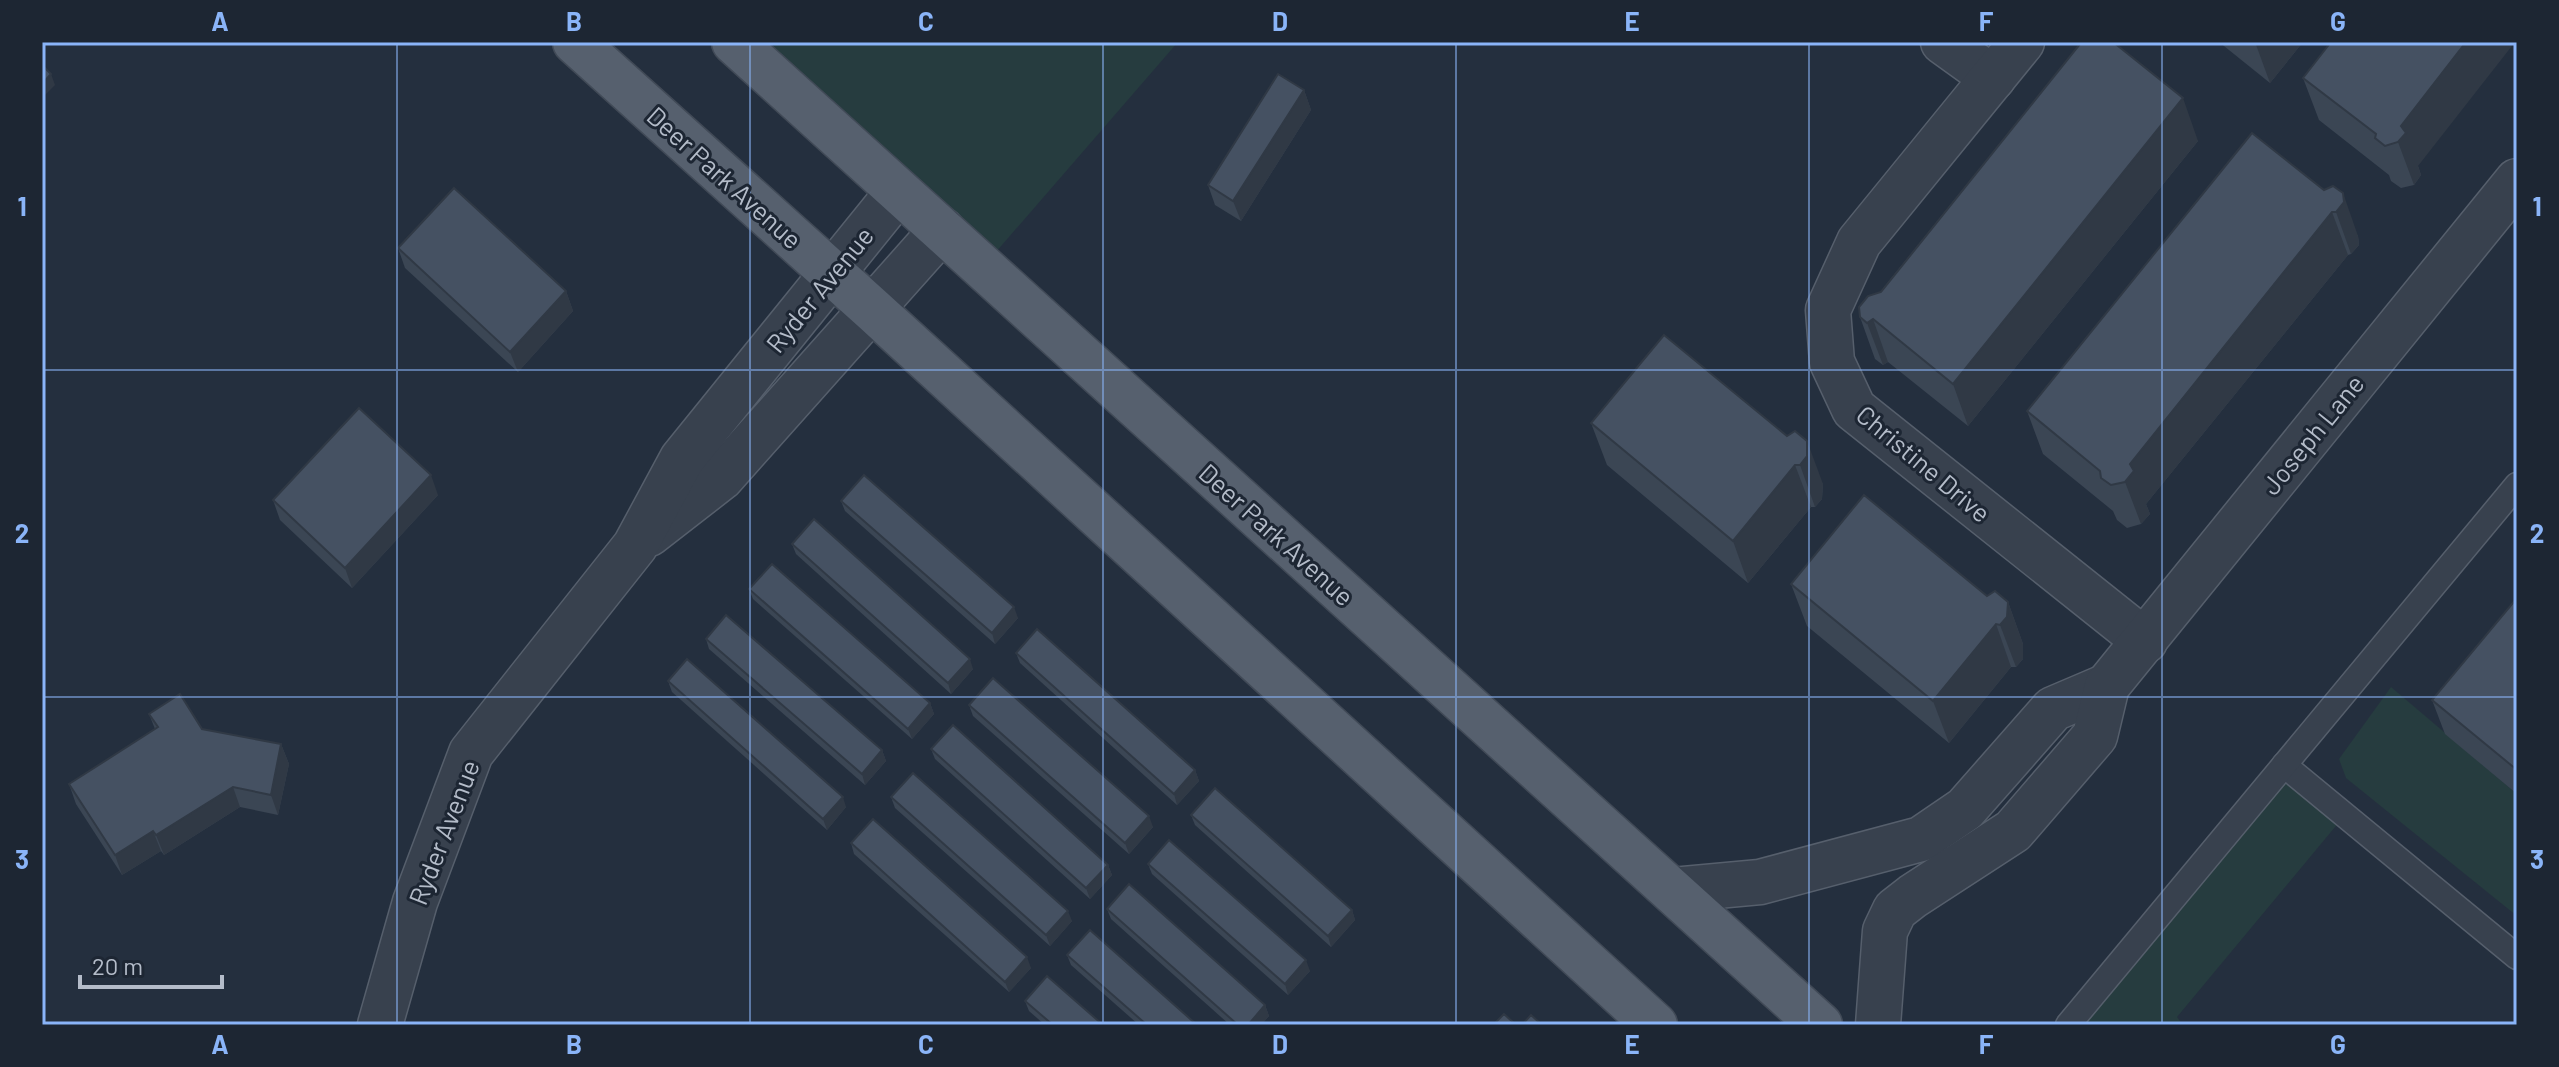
<svg xmlns="http://www.w3.org/2000/svg" width="2559" height="1067" font-family="Barlow,sans-serif">
<style>
.green{fill:#263c3f}
.lines{fill:none;stroke-linecap:round;stroke-linejoin:round}
.service-casing{stroke:#565f6c;stroke-width:27}
.minor-casing{stroke:#565f6c;stroke-width:47}
.tertiary-casing{stroke:#565f6c;stroke-width:47}
.primary-casing{stroke:#414a57;stroke-width:47}
.service{stroke:#38414e;stroke-width:24}
.minor{stroke:#38414e;stroke-width:44}
.tertiary{stroke:#38414e;stroke-width:44}
.primary{stroke:#56606e;stroke-width:44}
.wall{fill:#3b4654}
.shaded-wall{fill:#303945}
.building{fill:#455162;stroke:#303945;stroke-width:2}
.grid{fill:none;stroke:#8ab4f8;stroke-width:2;stroke-opacity:0.55}
.labels{text-anchor:middle;dominant-baseline:central;stroke-width:6;stroke-linejoin:round;paint-order:stroke}
.street-label{font-size:26px;fill:#b4bcc9;stroke:#1d2633}
.neatline{fill:none;stroke:#8ab4f8;stroke-width:3}
.grid-label{font-size:26px;text-anchor:middle;font-weight:bold;fill:#8ab4f8}
</style>
<rect width="100%" height="100%" fill="#242f3e"/>
<g class="green">
<path d="M735 42H1178L983 267Z"/>
<path d="M2391 687 2517 794V916L2346 778 2339 759Z"/>
<path d="M2290 769 2345 815 2177 1017 2183 1025H2068Z"/>
</g>
<g class="lines">
<g class="service-casing">
<g id="service">
<path d="M2284 765 2517 957"/>
<path d="M2068 1025 2517 485"/>
</g>
</g>
<g class="minor-casing">
<g id="minor">
<path d="M1943 42 1993 78"/>
<path d="M2022 42 1859 242 1828 310 1832 362 1854 409 2145 641"/>
<path d="M1673 890 1760 882 1921 839 1965 809 2053 709 2107 686"/>
<path d="M1878 1025 1885 931 1895 910 1913 896 2013 831 2095 736 2107 686 2517 181"/>
</g>
</g>
<g class="tertiary-casing">
<g id="tertiary">
<path d="M649 534 721 478 942 230"/>
<path d="M380 1025 415 902 471 753 635 546 682 459 898 192"/>
</g>
</g>
<g class="primary-casing">
<g id="primary">
<path d="M575 42 873 310 1655 1025"/>
<path d="M734 42 1820 1025"/>
</g>
</g>
<use href="#service" class="service"/>
<use href="#minor" class="minor"/>
<use href="#tertiary" class="tertiary"/>
<use href="#primary" class="primary"/>
</g>
<g class="wall">
<path d="M2078 42 2198 141 1968 426 1888 362 1883 365 1875 359 1860 317 2079 45Z"/>
<path d="M2219 42H2303L2270 83Z"/>
<path d="M2331 42 2418 166 2421 175 2414 185 2401 188 2391 181 2389 175 2319 120 2303 78Z"/>
<path d="M1304 90 1311 110 1241 221 1215 205 1208 185Z"/>
<path d="M2324 190 2358 236 2359 245 2351 254 2348 255 2146 504 2150 514 2141 524 2127 528 2117 520 2113 511 2043 454 2027 411Z"/>
<path d="M398 248 566 291 573 311 518 372 405 268Z"/>
<path d="M1664 335 1823 484 1822 499 1815 507H1811L1748 583 1607 465 1591 423Z"/>
<path d="M438 495 352 588 280 520 273 500Z"/>
<path d="M841 501 1018 618 995 644 845 511Z"/>
<path d="M792 544 973 669 951 694 796 554Z"/>
<path d="M1791 584 1987 596 2008 602 2023 644V659L2016 667H2011L1949 743 1807 626Z"/>
<path d="M749 589 930 703 934 714 912 739 753 599Z"/>
<path d="M2517 598V794L2445 734 2432 700Z"/>
<path d="M706 639 882 750 886 761 865 785 709 649Z"/>
<path d="M1016 653 1195 770 1199 781 1177 805 1020 663Z"/>
<path d="M668 681 846 807 827 830 672 692Z"/>
<path d="M969 705 1153 827 1129 854 973 716Z"/>
<path d="M149 714 202 729 281 744 289 764 278 815 240 807 164 855 161 851 122 875 76 804 69 784 155 729Z"/>
<path d="M931 749 1108 865 1112 875 1090 899 935 759Z"/>
<path d="M891 797 1072 921 1050 946 895 808Z"/>
<path d="M1191 815 1352 910 1355 920 1331 947 1195 825Z"/>
<path d="M851 843 1031 968 1009 992 854 854Z"/>
<path d="M1148 864 1310 971 1288 995 1152 874Z"/>
<path d="M1107 909 1265 1005 1269 1016 1261 1025H1230L1111 919Z"/>
<path d="M1067 955 1197 1025H1139L1071 965Z"/>
<path d="M1025 1001 1103 1025H1045L1029 1011Z"/>
</g>
<g class="shaded-wall">
<path d="M2255 42H2303L2270 83Z"/>
<path d="M2466 42H2515L2418 166 2421 175 2414 185 2398 142 2401 126Z"/>
<path d="M51 74 55 85 42 98V84Z"/>
<path d="M1304 90 1311 110 1241 221 1233 201Z"/>
<path d="M2183 98 2198 141 1968 426 1953 384Z"/>
<path d="M2343 193 2358 236 2359 245 2351 254 2336 212Z"/>
<path d="M2332 212 2348 255 2146 504 2150 514 2141 524 2125 482 2130 464Z"/>
<path d="M566 291 573 311 518 372 510 352Z"/>
<path d="M1873 319 1888 362 1883 365 1867 323Z"/>
<path d="M1807 441 1823 484 1822 499 1815 507 1800 465Z"/>
<path d="M1795 465 1811 507 1748 583 1733 541Z"/>
<path d="M431 475 438 495 352 588 345 568Z"/>
<path d="M2008 602 2023 644V659L2016 667 2000 625Z"/>
<path d="M1014 607 1018 618 995 644 992 633Z"/>
<path d="M1996 624 2011 667 1949 743 1933 701Z"/>
<path d="M970 659 973 669 951 694 948 683Z"/>
<path d="M930 703 934 714 912 739 908 729Z"/>
<path d="M281 744 289 764 278 815 271 795Z"/>
<path d="M882 750 886 761 865 785 862 774Z"/>
<path d="M1195 770 1199 781 1177 805 1174 794Z"/>
<path d="M233 787 240 807 164 855 156 835Z"/>
<path d="M843 797 846 807 827 830 823 819Z"/>
<path d="M1149 816 1153 827 1129 854 1125 843Z"/>
<path d="M153 831 161 851 122 875 115 855Z"/>
<path d="M1108 865 1112 875 1090 899 1086 888Z"/>
<path d="M1352 910 1355 920 1331 947 1328 936Z"/>
<path d="M1068 911 1072 921 1050 946 1046 935Z"/>
<path d="M1027 957 1031 968 1009 992 1005 982Z"/>
<path d="M1306 960 1310 971 1288 995 1285 984Z"/>
<path d="M1265 1005 1269 1016 1261 1025H1248Z"/>
</g>
<g class="building">
<path d="M2078 42H2113L2183 98 1953 384 1873 319 1867 323 1860 317 1859 307 1868 296 1881 292 2080 44Z"/>
<path d="M2331 42H2466L2401 126 2406 133 2398 142 2385 146 2375 138 2376 134 2303 78Z"/>
<path d="M42 65 51 74 42 84Z"/>
<path d="M1278 74 1304 90 1233 201 1208 185Z"/>
<path d="M2252 133 2324 190 2333 186 2343 193 2344 202 2336 212H2332L2130 464 2134 471 2125 482 2111 485 2101 478 2100 471 2027 411Z"/>
<path d="M454 188 566 291 510 352 398 248Z"/>
<path d="M1664 335 1787 436 1795 431 1807 441V456L1800 465H1795L1733 541 1591 423Z"/>
<path d="M359 408 431 475 345 568 273 500Z"/>
<path d="M864 475 1014 607 992 633 841 501Z"/>
<path d="M1864 495 1987 596 1995 591 2008 602 2007 617 2000 625 1996 624 1933 701 1791 584Z"/>
<path d="M814 519 970 659 948 683 792 544Z"/>
<path d="M772 564 930 703 908 729 749 589Z"/>
<path d="M2517 598V770L2432 700Z"/>
<path d="M726 615 882 750 862 774 706 639Z"/>
<path d="M1037 629 1195 770 1174 794 1016 653Z"/>
<path d="M687 659 843 797 823 819 668 681Z"/>
<path d="M993 678 1149 816 1125 843 969 705Z"/>
<path d="M180 694 202 729 281 744 271 795 233 787 156 835 153 831 115 855 69 784 158 727 149 714Z"/>
<path d="M953 725 1108 865 1086 888 931 749Z"/>
<path d="M913 773 1068 911 1046 935 891 797Z"/>
<path d="M1215 788 1352 910 1328 936 1191 815Z"/>
<path d="M873 819 1027 957 1005 982 851 843Z"/>
<path d="M1169 840 1306 960 1285 984 1148 864Z"/>
<path d="M1129 884 1265 1005 1248 1025H1238L1107 909Z"/>
<path d="M1090 930 1197 1025H1147L1067 955Z"/>
<path d="M1047 976 1103 1025H1053L1025 1001Z"/>
<path d="M1504 1014 1516 1025H1493Z"/>
<path d="M1531 1015 1542 1025H1522Z"/>
</g>
<path class="grid" d="M397 42V1025M750 42V1025M1103 42V1025M1456 42V1025M1809 42V1025M2162 42V1025M42 370H2517M42 697H2517"/>
<g class="labels">
<g class="street-label">
<text transform="translate(725 177) rotate(42)">Deer Park Avenue</text>
<text transform="translate(819 289) rotate(-51)">Ryder Avenue</text>
<text transform="translate(2312 434) rotate(-51)">Joseph Lane</text>
<text transform="translate(1924 463) rotate(40)">Christine Drive</text>
<text transform="translate(1277 534) rotate(42)">Deer Park Avenue</text>
<text transform="translate(443 832) rotate(-69)">Ryder Avenue</text>
</g>
</g>
<rect width="2559" height="1067" fill="none" stroke="#1d2633" stroke-width="88"/>
<path d="M80 975v12h142v-12" fill="none" stroke="#b4bcc9" stroke-width="4"/>
<text x="92" y="975" font-size="24" fill="#b4bcc9" stroke="#1d2633" stroke-width="6" paint-order="stroke">20 m</text>
<rect x="44" y="44" width="2471" height="979" class="neatline"/>
<g class="grid-label">
<text x="220" y="31">A</text>
<text x="574" y="31">B</text>
<text x="926" y="31">C</text>
<text x="1280" y="31">D</text>
<text x="1632" y="31">E</text>
<text x="1986" y="31">F</text>
<text x="2338" y="31">G</text>
<text x="22" y="216">1</text>
<text x="2537" y="216">1</text>
<text x="22" y="543">2</text>
<text x="2537" y="543">2</text>
<text x="22" y="869">3</text>
<text x="2537" y="869">3</text>
<text x="220" y="1054">A</text>
<text x="574" y="1054">B</text>
<text x="926" y="1054">C</text>
<text x="1280" y="1054">D</text>
<text x="1632" y="1054">E</text>
<text x="1986" y="1054">F</text>
<text x="2338" y="1054">G</text>
</g>
</svg>
